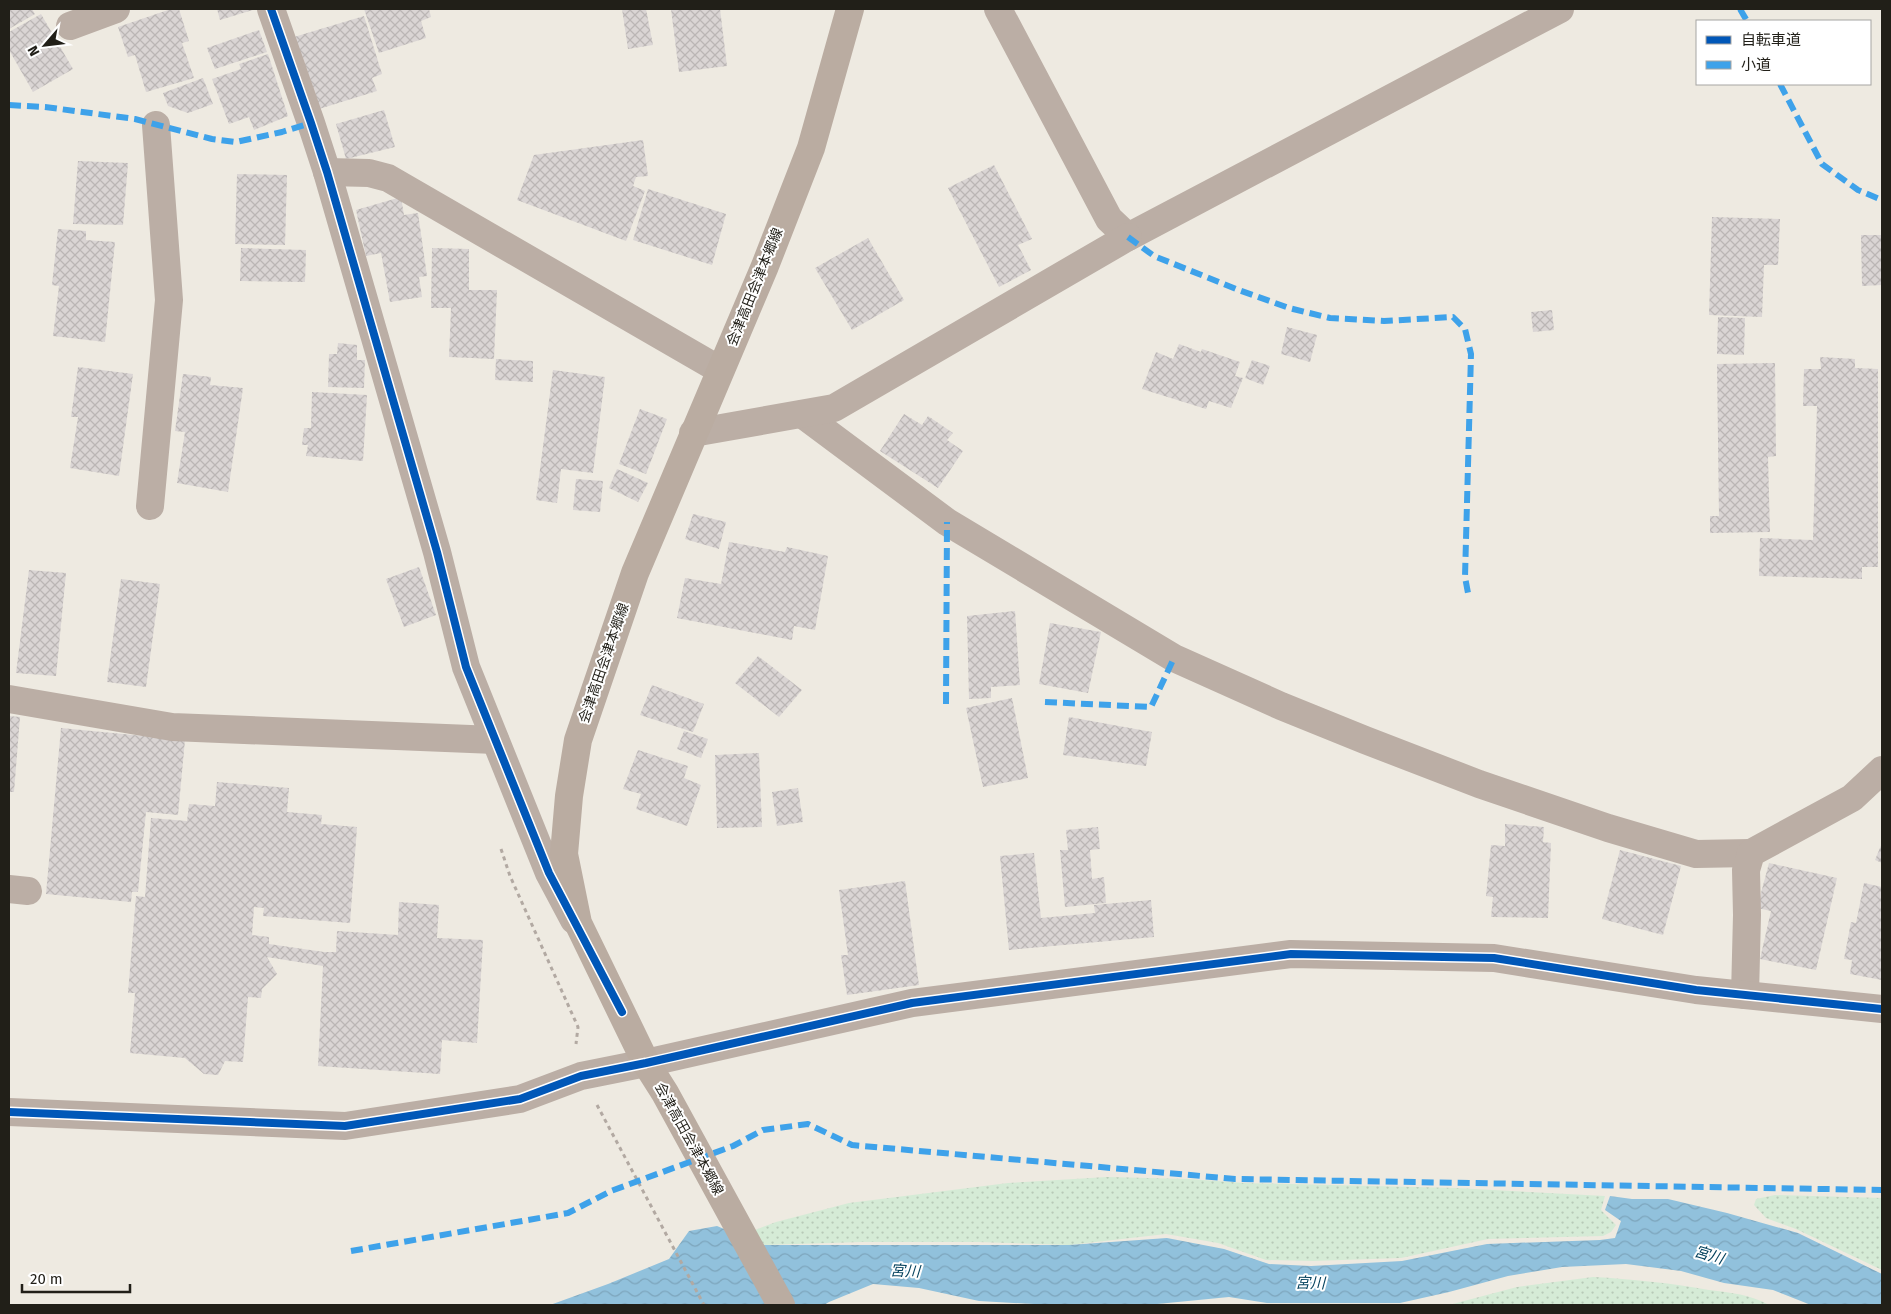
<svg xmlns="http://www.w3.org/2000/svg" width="1891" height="1314" font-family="'Fira Sans','Noto Sans JP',sans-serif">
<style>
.grass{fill:url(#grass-dots)}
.water{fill:url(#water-waves)}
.building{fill:url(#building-cross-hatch)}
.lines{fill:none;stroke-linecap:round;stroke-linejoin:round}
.path{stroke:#b2a9a2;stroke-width:3;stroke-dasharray:4 4;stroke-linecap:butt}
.minor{stroke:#bbaea5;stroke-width:28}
.major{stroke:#baaca1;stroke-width:28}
.quiet{stroke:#3ea2ea;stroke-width:6;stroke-dasharray:12 6;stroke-linecap:butt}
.cycleway-casing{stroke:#fff;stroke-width:11}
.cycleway{stroke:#0057b8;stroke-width:8}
.labels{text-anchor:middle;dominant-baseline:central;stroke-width:4;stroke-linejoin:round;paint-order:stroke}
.street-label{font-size:14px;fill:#211f18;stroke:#fff}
.water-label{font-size:15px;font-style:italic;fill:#013f5b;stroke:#fff}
</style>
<defs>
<pattern id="grass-dots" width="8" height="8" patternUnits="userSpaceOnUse" patternTransform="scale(1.25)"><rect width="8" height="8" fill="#d5ebd6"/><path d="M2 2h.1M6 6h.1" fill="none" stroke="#b7c9b7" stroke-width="1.8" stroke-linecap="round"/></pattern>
<pattern id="water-waves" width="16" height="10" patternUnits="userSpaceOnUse" patternTransform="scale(1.25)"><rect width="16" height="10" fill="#91c1dc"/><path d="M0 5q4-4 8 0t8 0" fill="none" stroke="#7da5bc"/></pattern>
<pattern id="building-cross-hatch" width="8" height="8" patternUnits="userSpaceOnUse" patternTransform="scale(1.25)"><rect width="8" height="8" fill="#dad5d4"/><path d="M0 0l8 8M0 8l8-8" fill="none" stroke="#bbb6b5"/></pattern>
</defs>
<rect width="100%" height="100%" fill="#eeeae1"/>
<g class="grass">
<path d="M1107 1177 1189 1179 1244 1183 1456 1188 1605 1196 1601 1210 1616 1225 1611 1232 1603 1236 1488 1239 1401 1258 1313 1261 1266 1260 1218 1243 1166 1234 1069 1245 978 1242H862L762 1245 755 1230 776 1222 849 1203 1008 1183Z"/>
<path d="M1775 1195 1882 1198V1270L1796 1229 1766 1218 1754 1205 1756 1199Z"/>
<path d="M1593 1277C1632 1279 1670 1283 1709 1290 1732 1293 1749 1294 1769 1305H1449L1517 1287Z"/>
</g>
<path class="water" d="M1610 1196 1632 1199H1668L1727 1213 1798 1233 1882 1274V1305H1811L1773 1290 1724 1283 1681 1271 1626 1264 1562 1267 1508 1276 1449 1292 1400 1303H1267L1229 1297 1147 1305 1034 1304 979 1301 919 1288 873 1284 829 1302 824 1305H550L608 1284 669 1259 689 1231 717 1226 762 1245H1069L1167 1238 1224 1249 1269 1264 1311 1266 1402 1261 1487 1244 1600 1240 1615 1238 1621 1221 1605 1210Z"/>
<g class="building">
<path d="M9 9H32L35 14 9 29Z"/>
<path d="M171 9H179L189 41 182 43 194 78 146 92 135 55 128 57 118 27Z"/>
<path d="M217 9H256L220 20Z"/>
<path d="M364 9H429L431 17 421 21 426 38 379 53Z"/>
<path d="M622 9H646L653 45 628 49Z"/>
<path d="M671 9H720L727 66 679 72Z"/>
<path d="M41 14 73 69 33 92 9 50V32Z"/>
<path d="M364 16 382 74 372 78 377 91 319 109 294 37Z"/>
<path d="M259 30 267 52 215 69 207 48Z"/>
<path d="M268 54 288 116 254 130 249 117 229 124 212 79 241 69 239 64Z"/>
<path d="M203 78 213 104 188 113 168 106 163 93Z"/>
<path d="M384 110 395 147 346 159 336 124Z"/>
<path d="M643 140 648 176 636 177 633 186 645 191 626 241 517 200 534 155Z"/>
<path d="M78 161 128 163 123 225 73 224Z"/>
<path d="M994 165 1032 239 1018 245 1031 270 999 287 948 188Z"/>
<path d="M237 174 287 175 285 245 235 244Z"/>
<path d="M648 189 726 214 712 265 633 240Z"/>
<path d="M401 197 404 215 418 213 427 276 419 277 422 297 390 302 381 253 366 256 356 210Z"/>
<path d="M1712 217 1780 219 1778 265H1764L1762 317 1709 315Z"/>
<path d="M58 229 86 231V240L115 242 105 342 53 336 59 286 52 285Z"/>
<path d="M1861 235H1882V285L1862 286Z"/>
<path d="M868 238 904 300 852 330 815 268Z"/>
<path d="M241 248 306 250 305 282 240 281Z"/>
<path d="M432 248 469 249V290H497L494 359 449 357 451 308H431Z"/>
<path d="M1552 310 1554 330 1533 332 1531 312Z"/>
<path d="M1718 317 1745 318 1744 355 1717 354Z"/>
<path d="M1287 327 1317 335 1310 362 1281 354Z"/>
<path d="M338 343 357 345V360H365L364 388 328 387 329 354H337Z"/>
<path d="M1179 344 1201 352 1202 349 1240 362 1235 376 1243 378 1231 408 1209 401 1206 409 1142 389 1156 352 1173 359Z"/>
<path d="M1820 357 1855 359V368L1878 369V567H1862V579L1759 576 1760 538 1813 540 1817 406H1803L1804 369H1821Z"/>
<path d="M496 359 533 361V382L495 380Z"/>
<path d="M1252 360 1270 366 1263 385 1245 378Z"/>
<path d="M1775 363 1776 456 1768 457 1770 532 1710 533V516H1719L1717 364Z"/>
<path d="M78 367 133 374 119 476 70 468 78 417H71Z"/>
<path d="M553 370 605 377 593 473 561 469 557 503 536 500Z"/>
<path d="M183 374 211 377 210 385 243 388 228 492 177 483 185 432 175 431Z"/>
<path d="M312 392 367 395 363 461 306 456 308 445H302L304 428H311Z"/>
<path d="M640 409 667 419 646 474 619 464Z"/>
<path d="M904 414 922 425 928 416 953 433 947 440 963 451 938 488 880 451Z"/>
<path d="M617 469 648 483 638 502 609 488Z"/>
<path d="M576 479 603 481 600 512 573 510Z"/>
<path d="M693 514 726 522 719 549 685 539Z"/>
<path d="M729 542 785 552 787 547 828 556 815 630 794 626 792 640 677 618 685 578 721 584Z"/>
<path d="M419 567 436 615 404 627 386 579Z"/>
<path d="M29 570 66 573 56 676 16 673Z"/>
<path d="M121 579 160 584 146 687 107 682Z"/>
<path d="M1015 611 1020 685 991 687V698L969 699 967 616Z"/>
<path d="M1050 623 1101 632 1088 693 1039 684Z"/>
<path d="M758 656 802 690 779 717 735 683Z"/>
<path d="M652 685 704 704 693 732 640 715Z"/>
<path d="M1012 698 1028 778 983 787 966 708Z"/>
<path d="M9 716 20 717 14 792H9Z"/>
<path d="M1069 717 1152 732 1146 766 1063 755Z"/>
<path d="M61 728 185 740 178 815 146 812 138 892H132L131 902 46 894Z"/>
<path d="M684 731 708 739 701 758 677 749Z"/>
<path d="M638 750 688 766 684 778 701 785 687 826 636 809 641 794 623 789Z"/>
<path d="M759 753 762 827 717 828 715 755Z"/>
<path d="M217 782 289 788 287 812 322 815 321 824 357 827 350 923 263 916 264 908 254 907 252 935 269 937V944L324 952H336L337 931 398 935 399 902 439 905 437 938 483 940 477 1043 442 1040 440 1074 318 1066 323 966 267 957 277 974 262 989 261 998 248 997 243 1062 225 1061 218 1075 204 1074 185 1058 130 1053 135 993H128L136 896 145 897 151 818 187 821 189 804 215 806Z"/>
<path d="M798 788 803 822 777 826 772 792Z"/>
<path d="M1505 824 1544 827 1543 842 1551 843 1548 918 1491 917 1493 897 1486 896 1491 845 1505 846Z"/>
<path d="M1098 827 1100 849 1090 850 1092 879 1104 877 1106 903 1065 907 1060 850H1068L1066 830Z"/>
<path d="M1882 843V863L1875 860Z"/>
<path d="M1620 850 1681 866 1663 935 1602 919Z"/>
<path d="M1034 853 1041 918 1095 913 1094 905 1151 900 1154 937 1009 950 1000 856Z"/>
<path d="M1769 863 1837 878 1816 970 1760 959 1771 911 1757 908Z"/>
<path d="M905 881 919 985 847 995 841 955H848L839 890Z"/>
<path d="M1864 883 1882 887V980L1850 974 1852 960 1844 959 1851 922 1856 923Z"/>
</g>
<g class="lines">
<g class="path">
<path d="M501 849 510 876 578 1027 576 1044"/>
<path d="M597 1105 704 1305"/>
</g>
<g class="minor">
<path d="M271 9 311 123 327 172 437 552 466 667 549 873 574 920"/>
<path d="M998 9 1109 219 1128 237 1560 9"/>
<path d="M70 26 116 9"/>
<path d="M327 172 369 173 388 178 720 370"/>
<path d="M802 414 947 522 1174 658 1281 706 1365 740 1479 784 1608 828 1696 854 1751 853"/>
<path d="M693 433 834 408 1128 237"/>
<path d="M150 506 169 300 156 125"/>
<path d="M9 699 172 727 495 740"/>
<path d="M9 889 28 891"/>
<path d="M1745 995 1747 915 1746 870 1751 853 1852 798 1882 770"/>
<path d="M9 1112 345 1126 520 1099 581 1076 646 1063 912 1003 1291 954 1494 958 1696 990 1882 1009"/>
</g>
<path class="major" d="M781 1305 665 1093 646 1063 578 923 564 854 569 796 578 740 635 573 765 266 811 148 850 9"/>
<g class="quiet">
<path d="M1740 9 1747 21"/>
<path d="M1780 84 1822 164 1858 190 1882 200"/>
<path d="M9 105 45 107 135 119 212 139 236 142 282 132 311 123"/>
<path d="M1128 237 1154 256 1236 289 1289 308 1330 318 1384 321 1453 317 1465 329 1471 354 1465 577 1468 593"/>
<path d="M1045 702 1151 707 1174 658"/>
<path d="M946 704 947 522"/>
<path d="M351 1251 568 1213 611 1191 733 1146 763 1130 808 1124 852 1145 1235 1179 1882 1190"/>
</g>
<g class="cycleway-casing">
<g id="cycleway">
<path d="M271 9 311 123 327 172 437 552 466 667 549 873 622 1012"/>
<path d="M9 1112 345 1126 520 1099 581 1076 646 1063 912 1003 1291 954 1494 958 1696 990 1882 1009"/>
</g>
</g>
<use href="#cycleway" class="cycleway"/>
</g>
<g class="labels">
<g class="street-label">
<text transform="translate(755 287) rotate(-68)">会津高田会津本郷線</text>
<text transform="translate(604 663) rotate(-71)">会津高田会津本郷線</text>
<text transform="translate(689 1139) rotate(61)">会津高田会津本郷線</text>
</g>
<g class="water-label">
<text transform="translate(1709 1255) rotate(17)">宮川</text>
<text transform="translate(905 1271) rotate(3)">宮川</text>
<text transform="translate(1310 1283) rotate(1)">宮川</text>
</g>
</g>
<rect width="1891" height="1314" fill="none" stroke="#211f18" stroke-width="20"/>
<rect x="1696" y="20" width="175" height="65" fill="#ffffff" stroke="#a6a5a3"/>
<rect x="1706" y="36" width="25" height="8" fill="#0057b8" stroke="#a6a5a3"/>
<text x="1741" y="45" font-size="15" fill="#211f18">自転車道</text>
<rect x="1706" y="61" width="25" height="8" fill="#3ea2ea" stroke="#a6a5a3"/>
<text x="1741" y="70" font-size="15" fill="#211f18">小道</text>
<g transform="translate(45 45) rotate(242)" stroke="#ffffff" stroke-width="4" paint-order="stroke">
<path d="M0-4L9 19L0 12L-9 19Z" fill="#211f18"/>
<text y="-8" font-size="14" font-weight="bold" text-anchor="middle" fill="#211f18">N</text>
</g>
<path d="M22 1284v8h108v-8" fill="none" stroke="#211f18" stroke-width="2.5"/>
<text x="30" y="1284" font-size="15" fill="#211f18" stroke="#ffffff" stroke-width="4" paint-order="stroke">20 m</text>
</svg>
